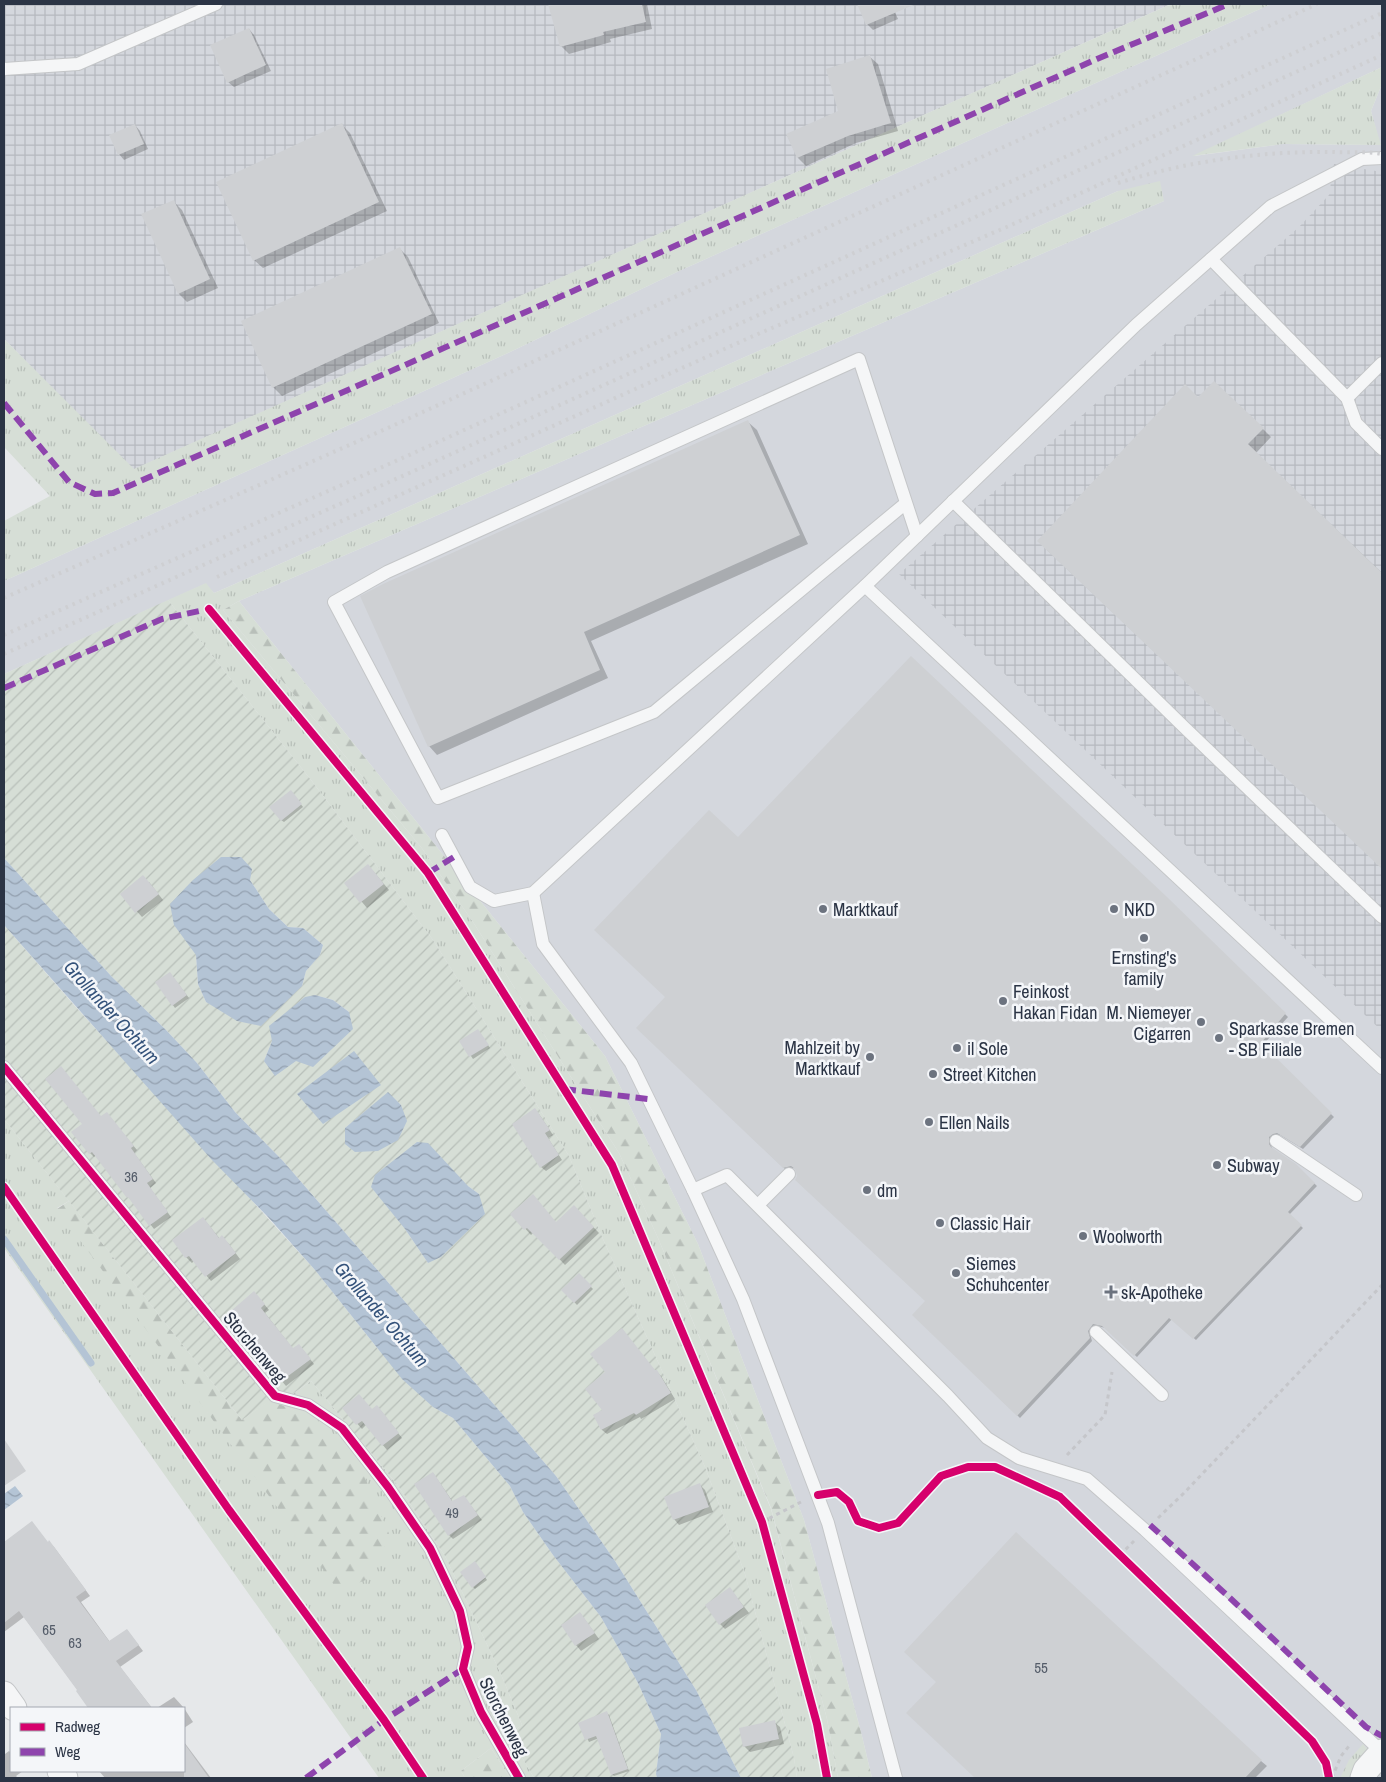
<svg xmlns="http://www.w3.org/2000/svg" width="1386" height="1782" font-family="'Archivo Narrow',sans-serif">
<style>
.built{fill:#d4d7dd}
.industrial{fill:url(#industrial-grid)}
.grass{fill:url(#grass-tufts)}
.forest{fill:url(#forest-firs)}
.garden{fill:url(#garden-furrows);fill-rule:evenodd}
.water{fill:url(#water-waves)}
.shadow{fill:#0003}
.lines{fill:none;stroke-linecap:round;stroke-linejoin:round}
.stream{stroke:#b4c4d5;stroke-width:7}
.building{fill:#ced0d3}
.lane-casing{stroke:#c4c6c8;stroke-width:14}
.street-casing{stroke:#c4c6c8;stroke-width:27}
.path{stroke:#c5c6ca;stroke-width:3;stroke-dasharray:4 4;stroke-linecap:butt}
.lane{stroke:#f5f6f7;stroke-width:12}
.street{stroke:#f5f6f7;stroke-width:25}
.rail{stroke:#cecfd2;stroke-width:4;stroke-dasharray:2.5 5;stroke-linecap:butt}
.quiet{stroke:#8e44ad;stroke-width:6;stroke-dasharray:12 6;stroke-linecap:butt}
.cycleway-casing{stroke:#f4f6f9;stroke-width:11}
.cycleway{stroke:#d6006c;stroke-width:8}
.poi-dot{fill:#6c737f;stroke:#f4f6f9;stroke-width:2}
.labels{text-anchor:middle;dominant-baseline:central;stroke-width:5;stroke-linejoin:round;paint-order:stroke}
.number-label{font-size:15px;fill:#545c69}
.poi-label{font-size:18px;fill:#2b3445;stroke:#f4f6f9;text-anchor:start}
.street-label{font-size:18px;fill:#2b3445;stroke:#f4f6f9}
.water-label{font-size:19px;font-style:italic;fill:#34527a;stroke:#f4f6f9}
</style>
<defs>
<pattern id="industrial-grid" width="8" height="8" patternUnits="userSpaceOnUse" patternTransform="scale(1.25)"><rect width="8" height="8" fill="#d4d7dd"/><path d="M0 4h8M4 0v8" fill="none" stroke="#b6b9bf"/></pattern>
<pattern id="grass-tufts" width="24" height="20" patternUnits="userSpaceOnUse" patternTransform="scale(1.25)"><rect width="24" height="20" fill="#d6ded6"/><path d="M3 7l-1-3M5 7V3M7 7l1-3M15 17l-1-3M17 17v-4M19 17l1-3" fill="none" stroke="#b8bfb9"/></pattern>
<pattern id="forest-firs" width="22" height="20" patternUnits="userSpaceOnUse" patternTransform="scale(1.25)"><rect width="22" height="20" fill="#d6ded6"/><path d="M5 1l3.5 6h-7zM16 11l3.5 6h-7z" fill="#b8bfb9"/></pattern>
<pattern id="garden-furrows" width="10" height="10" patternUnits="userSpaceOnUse" patternTransform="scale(1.25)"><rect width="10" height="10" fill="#d6ded6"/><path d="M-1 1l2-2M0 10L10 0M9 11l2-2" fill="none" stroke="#b8bfb9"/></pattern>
<pattern id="water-waves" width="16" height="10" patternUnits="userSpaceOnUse" patternTransform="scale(1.25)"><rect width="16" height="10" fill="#b4c4d5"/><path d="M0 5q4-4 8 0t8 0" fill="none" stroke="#93a0af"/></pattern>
</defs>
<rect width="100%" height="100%" fill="#e6e8ea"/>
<path class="built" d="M1271 4H1382V67L1194 156 1283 144 1380 145 1371 111 1382 84V1778H872L861 1732 804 1520 698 1244 605 1056 239 601 1164 201 1118 191 228 587 214 593 205 584 4 674V581L508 353 677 272Z"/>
<g class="industrial">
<path d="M4 4H1171L133 470 4 339Z"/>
<path d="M1334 164 1382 172V1031L899 574 1299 227 1329 195Z"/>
</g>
<g class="grass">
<path d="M1171 4H1271L677 272 508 353 4 581V521L50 496 4 447V339L134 469Z"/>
<path d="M1382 67V84L1371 111 1381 145 1283 144 1192 156Z"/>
<path d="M1160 181 1164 201 239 601 223 610 421 847 473 922 619 1153 658 1238 771 1509 827 1719 838 1778H797L794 1758 745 1574 705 1467 603 1239 569 1156 433 940 311 780 168 600 206 583 214 593 228 587 1118 191Z"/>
<path d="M4 1119 69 1201 57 1208 339 1590 318 1422 270 1400 281 1393 291 1395 311 1381 397 1484 445 1556 500 1672 522 1725 509 1735 534 1778H510L491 1748 461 1771 465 1778H379L4 1248Z"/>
<path d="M1363 1744 1370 1752 1354 1778H1340L1349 1760Z"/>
</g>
<g class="forest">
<path d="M239 601 605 1056 698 1244 804 1520 861 1732 872 1778H838L827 1719 771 1508 658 1238 619 1153 473 922 421 847 223 610Z"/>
<path d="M69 1201 242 1420 270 1400 318 1421 363 1473 390 1536 368 1579 339 1591 57 1209Z"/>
<path d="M491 1748 510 1778H465L461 1771Z"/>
</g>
<g class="garden">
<path d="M168 600 311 780 433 940 569 1156 603 1239 705 1467 745 1574 794 1758 797 1778H741L696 1690 615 1561 556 1476 283 1161 235 1112 197 1063 166 1030 112 977 4 858V674ZM250 880 269 909 288 927 303 928 323 945 320 955 306 971 302 986 212 1005 206 1002 198 984 196 955ZM315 995 333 1000 349 1012 264 1061 272 1041ZM388 1093 401 1105 345 1128ZM468 1186 479 1194 428 1263 405 1229Z"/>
<path d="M4 925 74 1005 315 1270 378 1349 433 1407 453 1418 510 1486 523 1512 553 1555 601 1617 638 1683 661 1734 656 1774 657 1778H534L509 1735 522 1725 500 1672 445 1556 397 1484 311 1381 291 1395 281 1393 242 1420 4 1119Z"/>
</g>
<g class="water">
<path d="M221 857H241L252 869 250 880 269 909 288 927 303 928 323 945 320 955 306 971 302 986 261 1026 237 1021 206 1002 198 984 196 955 174 925 170 904 193 880Z"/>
<path d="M4 858 112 977 166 1030 197 1063 235 1112 283 1161 556 1476 615 1561 696 1690 741 1778H657L656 1774 661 1734 638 1683 601 1617 553 1555 523 1512 510 1486 453 1418 433 1407 402 1379 315 1270 268 1217 211 1159 4 925Z"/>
<path d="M315 995 333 1000 349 1012 353 1029 313 1067 296 1061 275 1076 264 1061 272 1041 269 1026 305 997Z"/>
<path d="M354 1051 381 1085 323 1124 297 1094Z"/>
<path d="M388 1092 401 1105 407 1121 398 1140 378 1151 355 1152 345 1144V1128Z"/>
<path d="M417 1142 428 1143 468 1186 479 1194 485 1214 441 1257 428 1263 405 1229 371 1187 375 1175Z"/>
<path d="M15 1486 23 1496 4 1510V1494Z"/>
</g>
<g class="shadow">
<path d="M550 4H647L652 29 610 39 611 42 569 54 561 46Z"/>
<path d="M864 4H891L898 19 873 30 867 24 859 6Z"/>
<path d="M249 29 254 35 271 71 234 87 228 82Z"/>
<path d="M870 57 878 64 898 131 856 143 806 166 798 158 787 135 840 111Z"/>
<path d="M135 125 140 131 148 149 124 160 119 154Z"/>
<path d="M342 125 350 133 387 211 263 268 254 260Z"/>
<path d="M173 201 182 210 218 288 187 302 179 294Z"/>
<path d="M400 249 408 257 439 323 282 396 273 387Z"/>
<path d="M1198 398 1263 429 1271 437 1256 453 1382 573V867L1047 550Z"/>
<path d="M748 422 757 430 808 544 591 641 608 678 437 755 429 746Z"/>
<path d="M293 794 303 807 284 822 281 820Z"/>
<path d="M738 839 1166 898 1288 1017 1262 1046 1334 1117 1303 1149 1280 1135 1274 1136 1270 1143 1273 1150 1295 1165 1317 1186 1289 1215 1303 1228 1196 1340 1172 1319 1137 1357 1106 1328 1097 1326 1093 1328 1090 1334 1092 1341 1020 1418 914 1315 927 1301 798 1176 797 1169 794 1168 786 1170 638 1028 667 997Z"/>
<path d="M373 871 389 890 367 908 346 883Z"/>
<path d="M149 882 163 900 142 917 122 895Z"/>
<path d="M172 976 189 998 175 1008 157 983Z"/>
<path d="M480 1033 490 1048 473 1059 461 1041Z"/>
<path d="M539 1114 553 1135 548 1138 562 1160 546 1171 541 1167Z"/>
<path d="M101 1117 110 1118 137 1150 134 1153 156 1183 150 1188 171 1217 154 1229 96 1155 94 1157 90 1153Z"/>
<path d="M574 1207 599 1233 565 1265 534 1232 531 1235 512 1214 556 1223Z"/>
<path d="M203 1218 220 1239 228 1243 240 1259 211 1281 194 1261 192 1263 186 1257Z"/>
<path d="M579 1275 593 1289 577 1305 563 1290Z"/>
<path d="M259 1298 269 1310 265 1313 293 1349 303 1350 314 1364 286 1386 270 1367 274 1364 258 1341Z"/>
<path d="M656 1371 661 1376 675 1399 641 1419 640 1417 607 1434 602 1430 595 1415 604 1410Z"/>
<path d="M344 1409 381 1411 402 1438 387 1450 366 1425 362 1429Z"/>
<path d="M433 1473 453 1502 464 1497 482 1520 453 1539 449 1535Z"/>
<path d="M700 1485 705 1490 713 1512 679 1525 674 1519Z"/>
<path d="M4 1543H48L54 1547 90 1596 81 1602 110 1642 127 1630 143 1651 120 1667 152 1708H91L24 1617 4 1632Z"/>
<path d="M477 1565 487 1580 475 1589 473 1587Z"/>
<path d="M730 1589 749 1613 725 1629 720 1624Z"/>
<path d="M580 1613 599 1639 581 1651 576 1645Z"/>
<path d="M174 1697 184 1708H157Z"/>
<path d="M184 1708 193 1722 184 1728Z"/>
<path d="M607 1713 609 1715 629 1771 614 1776 612 1774 599 1738 589 1742 580 1724Z"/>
<path d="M908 1713 1261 1761 1267 1766 1255 1778H977Z"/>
<path d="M774 1722 780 1727 784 1744 750 1752 744 1746Z"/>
<path d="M184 1742 211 1778H105L99 1771H184Z"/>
<path d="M9 1751 11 1753V1771H23L16 1776 18 1778H4V1752L5 1754Z"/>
</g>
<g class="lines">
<path class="stream" d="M4 1239 91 1363"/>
</g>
<g class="building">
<path d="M548 4H642L646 22 603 32 604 35 560 47Z"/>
<path d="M857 4H916L866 25Z"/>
<path d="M249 28 266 65 227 83 210 45Z"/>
<path d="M870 55 891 123 848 136 797 158 786 134 838 111 826 69Z"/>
<path d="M342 123 379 202 253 261 216 182Z"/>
<path d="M135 124 144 144 118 155 109 135Z"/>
<path d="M174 200 210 279 178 294 141 214Z"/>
<path d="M400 247 432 314 272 388 241 321Z"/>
<path d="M1214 381 1264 428 1248 444 1382 573V869L1037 541 1185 384 1198 397Z"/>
<path d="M748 420 800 535 584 632 600 670 428 747 360 596 383 584Z"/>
<path d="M911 656 1167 897 1286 1013 1261 1043 1332 1113 1300 1147 1277 1133 1273 1134 1269 1137V1144L1271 1147 1296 1164 1315 1183 1288 1212 1302 1225 1193 1339 1169 1318 1134 1356 1102 1326 1093 1324 1088 1331 1090 1338 1017 1416 912 1315 925 1301 795 1180 797 1176 795 1169 791 1166 783 1168 636 1028 665 997 594 930 709 810 738 837Z"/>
<path d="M291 790 302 804 281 821 269 807Z"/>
<path d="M368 864 384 884 360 903 344 883Z"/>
<path d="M143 875 159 894 135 913 120 894Z"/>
<path d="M170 972 187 995 172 1006 155 982Z"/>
<path d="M478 1029 489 1045 469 1057 459 1041Z"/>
<path d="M61 1066 101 1116 107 1112 134 1146 131 1148 153 1179 147 1183 168 1212 149 1226 128 1197 127 1198 92 1152 89 1154 71 1132 82 1124 45 1079Z"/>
<path d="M535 1108 550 1130 545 1133 559 1155 540 1168 512 1124Z"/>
<path d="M533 1194 556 1222 574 1205 594 1227 559 1260 527 1228 524 1230 510 1214Z"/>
<path d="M203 1217 219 1238 222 1235 236 1253 205 1277 189 1256 185 1258 172 1240Z"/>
<path d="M579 1273 592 1286 574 1303 561 1290Z"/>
<path d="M254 1291 265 1304 261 1308 293 1348 299 1344 311 1359 280 1382 269 1367 272 1364 255 1342 257 1341 231 1311Z"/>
<path d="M622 1328 655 1370H657L671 1393 636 1415 634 1413 601 1430 593 1415 602 1410 585 1389 605 1372 590 1354Z"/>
<path d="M359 1394 372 1409 377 1405 399 1433 382 1446 362 1421 356 1425 342 1408Z"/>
<path d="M4 1439 26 1471 4 1486Z"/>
<path d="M433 1472 452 1501 464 1495 478 1515 448 1536 414 1484Z"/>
<path d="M700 1483 709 1507 673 1520 664 1497Z"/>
<path d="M32 1521 48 1542 49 1540 86 1590 76 1597 109 1641 127 1629 139 1645 116 1661 152 1708H88L76 1691 77 1690 19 1611 4 1623V1542Z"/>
<path d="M1016 1532 1262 1760 1245 1778H975L906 1713 936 1682 904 1652Z"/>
<path d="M475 1561 486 1577 472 1588 460 1572Z"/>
<path d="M730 1587 744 1607 719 1625 705 1605Z"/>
<path d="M580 1612 595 1633 575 1646 561 1625Z"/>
<path d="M607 1711 628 1769 611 1775 596 1736 585 1740 578 1723Z"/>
<path d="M775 1720 779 1739 743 1747 739 1728Z"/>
<path d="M184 1743 209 1778H184Z"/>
</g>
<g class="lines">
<g class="lane-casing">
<g id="lane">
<path d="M4 69 78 64 216 4"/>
<path d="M1211 259 1347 398 1356 423 1382 449"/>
<path d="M1347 398 1382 363"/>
<path d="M953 501 1185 728 1382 917"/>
<path d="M906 503 654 712 438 798 334 602 387 572 859 359 917 536"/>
<path d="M865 586 1382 1068"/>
<path d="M442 835 470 887 494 901 533 893 865 586 1136 325 1271 206 1362 159 1382 158"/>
<path d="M533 893 543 944 631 1063 693 1190 743 1299 828 1523 896 1778"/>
<path d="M4 1067 275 1396 308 1405 342 1428 388 1487 430 1548 460 1611 468 1647 463 1669 481 1712 519 1778"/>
<path d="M1276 1141 1356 1195"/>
<path d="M693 1190 727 1175 948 1396 987 1438 1019 1458 1087 1479 1145 1530 1382 1752"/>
<path d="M758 1205 789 1174"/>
<path d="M1096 1332 1162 1395"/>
</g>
</g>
<g class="street-casing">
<g id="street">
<path d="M4 1694 14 1708"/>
<path d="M60 1771 65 1778"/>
<path d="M1363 1778 1366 1770 1382 1752"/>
</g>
</g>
<g class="path">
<path d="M1067 1455 1105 1415 1112 1372"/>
<path d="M1158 1518 1185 1492 1382 1285"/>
<path d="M762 1522 801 1502"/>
<path d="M1120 1555 1134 1541"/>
<path d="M1332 1778 1341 1756 1349 1746"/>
</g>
<use href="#lane" class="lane"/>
<use href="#street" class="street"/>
<g class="rail">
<path d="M1118 183C1188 161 1260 151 1333 152 1349 153 1366 151 1382 154"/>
<path d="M217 577 751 337 1009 226 1382 55"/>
<path d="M4 598 390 427 1317 4"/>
<path d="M4 635 407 456 1382 13"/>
<path d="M4 654 416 470 1382 33"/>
</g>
<g class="quiet">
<path d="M4 403 69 482 95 494 113 493 519 315 1097 59 1229 4"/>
<path d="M4 688 162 619 209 609 211 611"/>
<path d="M428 873 454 857"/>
<path d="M564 1089 648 1099"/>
<path d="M1150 1525 1230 1598 1366 1727 1382 1736"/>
<path d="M306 1778 384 1720 463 1669"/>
</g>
<g class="cycleway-casing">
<g id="cycleway">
<path d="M209 609 428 873 612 1165 762 1522 817 1724 827 1778"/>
<path d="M4 1067 275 1396 308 1405 342 1428 388 1487 430 1548 460 1611 468 1647 463 1669 481 1712 519 1778"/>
<path d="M4 1187 229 1510 384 1720 423 1778"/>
<path d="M818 1495 837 1492 849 1502 858 1521 879 1528 898 1523 941 1476 968 1467H995L1060 1497 1312 1741 1326 1763 1329 1778"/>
</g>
</g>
<use href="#cycleway" class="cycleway"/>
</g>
<g class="poi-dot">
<circle cx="823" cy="909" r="5"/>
<circle cx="1114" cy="909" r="5"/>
<circle cx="1144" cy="938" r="5"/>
<circle cx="1003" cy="1001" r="5"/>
<circle cx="1201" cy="1022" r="5"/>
<circle cx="1219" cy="1038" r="5"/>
<circle cx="957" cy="1048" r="5"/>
<circle cx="870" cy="1057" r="5"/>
<circle cx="933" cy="1074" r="5"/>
<circle cx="929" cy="1122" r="5"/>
<circle cx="1217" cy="1165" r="5"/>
<circle cx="867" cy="1190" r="5"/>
<circle cx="940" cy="1223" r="5"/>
<circle cx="1083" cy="1236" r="5"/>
<circle cx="956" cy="1273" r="5"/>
<path d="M1108.5 1284.5h5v5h5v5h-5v5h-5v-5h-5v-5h5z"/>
</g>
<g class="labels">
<g class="number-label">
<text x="131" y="1176">36</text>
<text x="452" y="1512">49</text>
<text x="49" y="1629">65</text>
<text x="75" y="1642">63</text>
<text x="1041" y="1667">55</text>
</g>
<g class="poi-label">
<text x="833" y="909">Marktkauf</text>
<text x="1124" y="909">NKD</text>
<text x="1144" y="957" text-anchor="middle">Ernsting's<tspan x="1144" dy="21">family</tspan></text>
<text x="1013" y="991">Feinkost<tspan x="1013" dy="21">Hakan Fidan</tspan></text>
<text x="1191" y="1012" text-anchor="end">M. Niemeyer<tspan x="1191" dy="21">Cigarren</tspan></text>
<text x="1229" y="1028">Sparkasse Bremen<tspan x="1229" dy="21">- SB Filiale</tspan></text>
<text x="860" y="1047" text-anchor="end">Mahlzeit by<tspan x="860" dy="21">Marktkauf</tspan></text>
<text x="967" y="1048">il Sole</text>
<text x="943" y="1074">Street Kitchen</text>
<text x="939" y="1122">Ellen Nails</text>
<text x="1227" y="1165">Subway</text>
<text x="877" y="1190">dm</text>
<text x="950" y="1223">Classic Hair</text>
<text x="1093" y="1236">Woolworth</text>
<text x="966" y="1263">Siemes<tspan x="966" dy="21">Schuhcenter</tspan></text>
<text x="1121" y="1292">sk-Apotheke</text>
</g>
<g class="street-label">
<text transform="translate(255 1347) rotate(50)">Storchenweg</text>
<text transform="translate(504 1717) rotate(63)">Storchenweg</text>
</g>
<g class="water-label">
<text transform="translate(112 1012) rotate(48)">Grollander Ochtum</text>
<text transform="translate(382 1314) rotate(49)">Grollander Ochtum</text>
</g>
</g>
<rect width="1386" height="1782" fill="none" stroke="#2b3445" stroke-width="10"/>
<rect x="10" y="1707" width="175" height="65" fill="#f4f6f9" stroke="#a4a8b1"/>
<rect x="20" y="1723" width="25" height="8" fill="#d6006c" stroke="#a4a8b1"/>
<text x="55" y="1732" font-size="15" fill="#2b3445">Radweg</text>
<rect x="20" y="1748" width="25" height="8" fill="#8e44ad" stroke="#a4a8b1"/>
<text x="55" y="1757" font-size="15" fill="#2b3445">Weg</text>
</svg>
